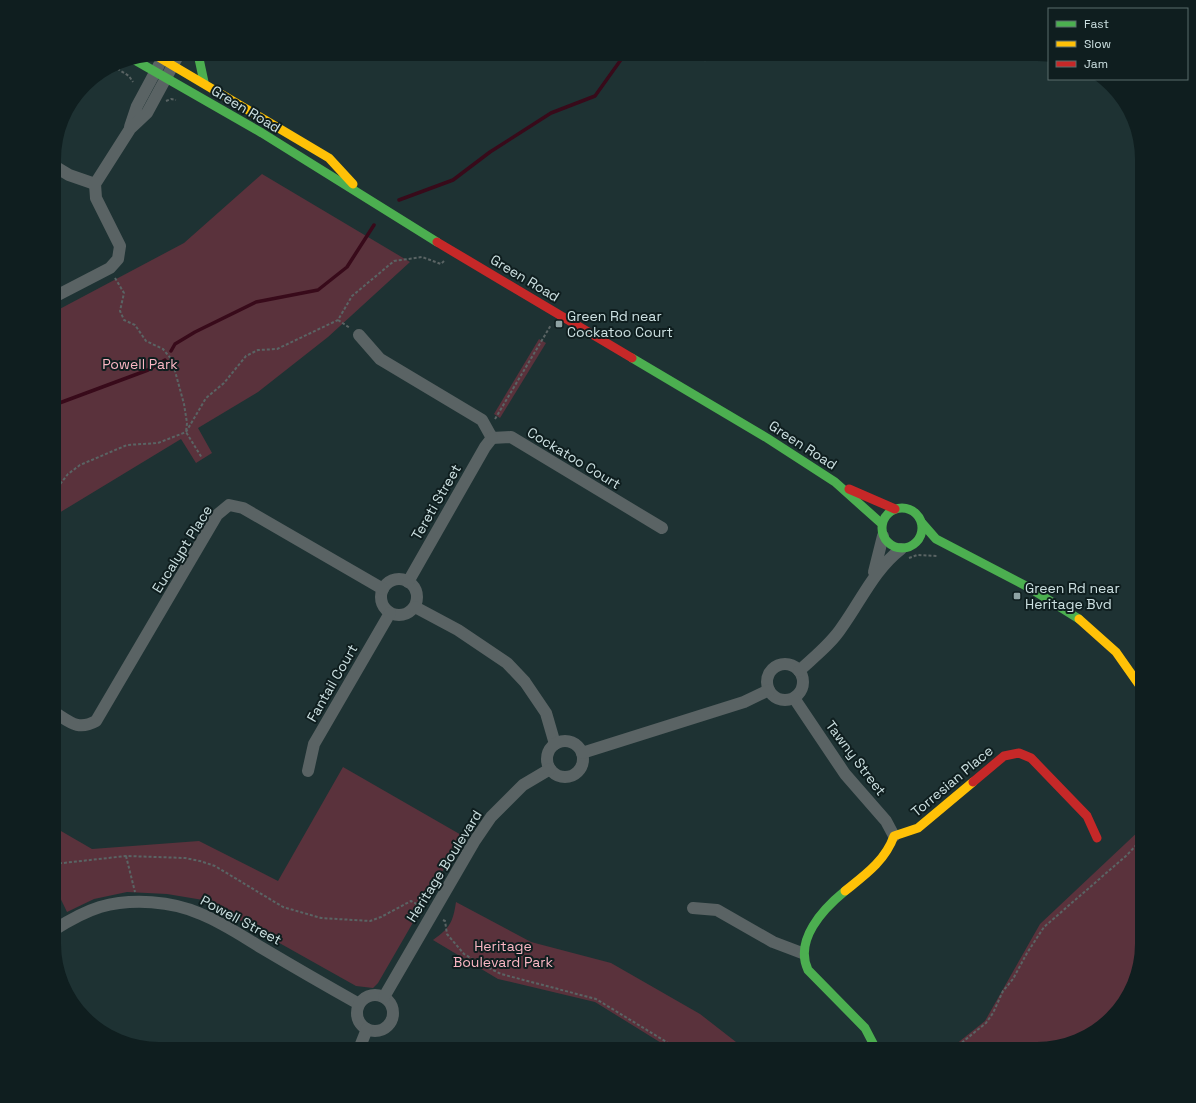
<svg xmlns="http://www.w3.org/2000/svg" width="1196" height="1103" font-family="'Space Grotesk',sans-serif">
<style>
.green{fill:#5a323c}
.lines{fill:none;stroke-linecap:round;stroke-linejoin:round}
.stream{stroke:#380a1a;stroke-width:3.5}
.path{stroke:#5a6464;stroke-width:2;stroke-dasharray:3 2;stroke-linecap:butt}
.lane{stroke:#5a6364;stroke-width:6}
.street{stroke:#5a6364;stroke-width:12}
.fast{stroke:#4caf50;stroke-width:9}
.slow{stroke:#ffc107;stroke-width:9}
.jam{stroke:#c62828;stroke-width:9}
.poi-dot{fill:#8fa3a4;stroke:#0f1e1f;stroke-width:1.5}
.labels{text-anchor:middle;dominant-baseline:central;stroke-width:4;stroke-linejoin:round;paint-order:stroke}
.street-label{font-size:14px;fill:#cce0e1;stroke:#0f1e1f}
.poi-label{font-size:14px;fill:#cce0e1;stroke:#0f1e1f;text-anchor:start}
.park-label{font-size:14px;fill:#fab6c3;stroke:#0f1e1f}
</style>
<rect width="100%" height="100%" fill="#1e3233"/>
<g class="green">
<path d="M262 174 410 262 328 337 258 392 198 428 212 453 196 463 181 439 54 516V312L184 243Z"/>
<path d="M539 339 546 343 500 418 494 414Z"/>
<path d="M343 767 463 836 378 983 373 988 356 986 203 900 167 894 127 892 94 899 67 912 54 885V827L92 849 199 841 278 881Z"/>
<path d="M1142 828V944L1134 984 1111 1018 1077 1041 1037 1049H950L985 1021 1040 924Z"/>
<path d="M456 902 531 942 611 963 700 1014 745 1049H671L595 1002 498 979 433 940C450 928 453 922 456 902Z"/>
</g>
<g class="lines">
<g class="stream">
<path d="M399 200 453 180 490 152 551 113 595 96 625 54"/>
<path d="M171 351 175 344 195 332 256 302 318 290 347 267 374 225"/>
<path d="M54 405 148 370 165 360"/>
</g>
<g class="path">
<path d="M113 66 129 76 133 82"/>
<path d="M166 101 171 99 176 100"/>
<path d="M115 278 124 293 120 311 124 320 135 325 146 341 163 349 172 360 184 404 187 423 186 432 202 458"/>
<path d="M338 320 350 328"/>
<path d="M495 419 551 325"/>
<path d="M54 492 68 474 80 465 127 445 158 443 186 432 206 398 224 383 246 356 258 350 277 349 338 320 352 296 394 261 422 257 441 264 444 261"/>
<path d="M909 558 917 555 938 556"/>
<path d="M126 856 135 892"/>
<path d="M54 864 126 856 185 858 200 861 215 866 283 907 321 918 370 921 381 917 411 901 424 908"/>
<path d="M443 920 445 921 447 934 464 954 479 963 501 974 596 999 678 1049"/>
<path d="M954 1049 986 1023 993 1013 1003 991 1013 979 1027 953 1044 927 1127 855 1142 839"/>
</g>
<path class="lane" d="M701 54 705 58"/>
<g class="street">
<path d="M130 127 137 106 159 65"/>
<path d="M54 166 69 175 95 184"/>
<path d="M54 297 110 268 118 259 120 246 96 198 95 184 130 129 147 113 179 54"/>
<path d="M359 335 380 359 482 420 492 438 511 437 662 528"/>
<path d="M874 572 883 536"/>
<circle cx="399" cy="597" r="18"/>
<path d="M408 582 485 447 492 438"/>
<path d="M415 607 458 630 507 663 525 682 546 713 555 744"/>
<circle cx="785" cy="682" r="18"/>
<path d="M799 671C814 657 831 644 842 627 862 599 874 570 901 549"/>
<path d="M794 698 845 774 886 821 894 836"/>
<path d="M54 712C70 722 78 731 96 721L217 515 229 505 243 508 383 589"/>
<circle cx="565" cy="759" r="18"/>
<path d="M582 753 744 702 769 690"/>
<path d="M308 771 314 744 390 613"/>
<path d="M693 908 717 910 773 942 802 953"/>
<path d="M54 930C68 921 84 912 100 907 132 898 172 901 201 914 223 923 242 936 262 948 294 967 327 986 359 1004"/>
<circle cx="375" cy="1013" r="18"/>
<path d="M384 997 474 842 491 817 523 785 550 769"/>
<path d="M359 1049 367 1029"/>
</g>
<g class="fast">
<path d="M198 54 204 82"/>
<path d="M133 59 262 133 437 242"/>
<path d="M632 358 767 438 835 482 882 524"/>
<circle cx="902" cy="528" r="20"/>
<path d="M922 523 936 539 1028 587 1079 619"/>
<path d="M845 891C823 909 794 940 808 970L865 1028 876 1049"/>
</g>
<g class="slow">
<path d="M155 55 329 158 353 184"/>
<path d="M1079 619 1116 652 1142 689"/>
<path d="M845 891C865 875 885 861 894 836L918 828 973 782"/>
</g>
<g class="jam">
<path d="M437 242 632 358"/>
<path d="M849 489 895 509"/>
<path d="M973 782 1004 756 1019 753 1031 758 1087 816 1097 838"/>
</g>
</g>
<g class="poi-dot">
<rect x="555" y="320" width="8" height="8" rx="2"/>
<rect x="1013" y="592" width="8" height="8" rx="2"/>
</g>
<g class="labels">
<g class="street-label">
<text transform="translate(246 109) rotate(31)">Green Road</text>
<text transform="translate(525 278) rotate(31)">Green Road</text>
<text transform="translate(803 445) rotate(33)">Green Road</text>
<text transform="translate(574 458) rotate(31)">Cockatoo Court</text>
<text transform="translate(436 502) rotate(-60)">Tereti Street</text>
<text transform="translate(182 549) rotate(-58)">Eucalypt Place</text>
<text transform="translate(332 683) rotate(-60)">Fantail Court</text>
<text transform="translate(856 758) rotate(53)">Tawny Street</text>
<text transform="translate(952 781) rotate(-40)">Torresian Place</text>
<text transform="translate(444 866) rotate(-58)">Heritage Boulevard</text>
<text transform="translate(241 920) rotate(28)">Powell Street</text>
</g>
<g class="poi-label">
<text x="567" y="316">Green Rd near<tspan x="567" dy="16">Cockatoo Court</tspan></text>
<text x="1025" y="588">Green Rd near<tspan x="1025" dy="16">Heritage Bvd</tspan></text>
</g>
<g class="park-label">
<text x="140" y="364">Powell Park</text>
<text x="503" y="946">Heritage<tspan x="503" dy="16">Boulevard Park</tspan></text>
</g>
</g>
<path d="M0 0H1196V1103H0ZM159 61H1037A98 98 0 0 1 1135 159V944A98 98 0 0 1 1037 1042H159A98 98 0 0 1 61 944V159A98 98 0 0 1 159 61Z" fill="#0f1e1f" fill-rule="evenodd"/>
<rect x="1048" y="8" width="140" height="72" fill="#0f1e1f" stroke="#5b6c6d"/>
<rect x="1056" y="21" width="20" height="6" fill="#4caf50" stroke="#5b6c6d"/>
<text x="1084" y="28" font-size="12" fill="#cce0e1">Fast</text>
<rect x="1056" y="41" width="20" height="6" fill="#ffc107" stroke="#5b6c6d"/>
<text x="1084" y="48" font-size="12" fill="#cce0e1">Slow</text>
<rect x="1056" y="61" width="20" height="6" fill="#c62828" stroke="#5b6c6d"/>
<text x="1084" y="68" font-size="12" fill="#cce0e1">Jam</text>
</svg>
